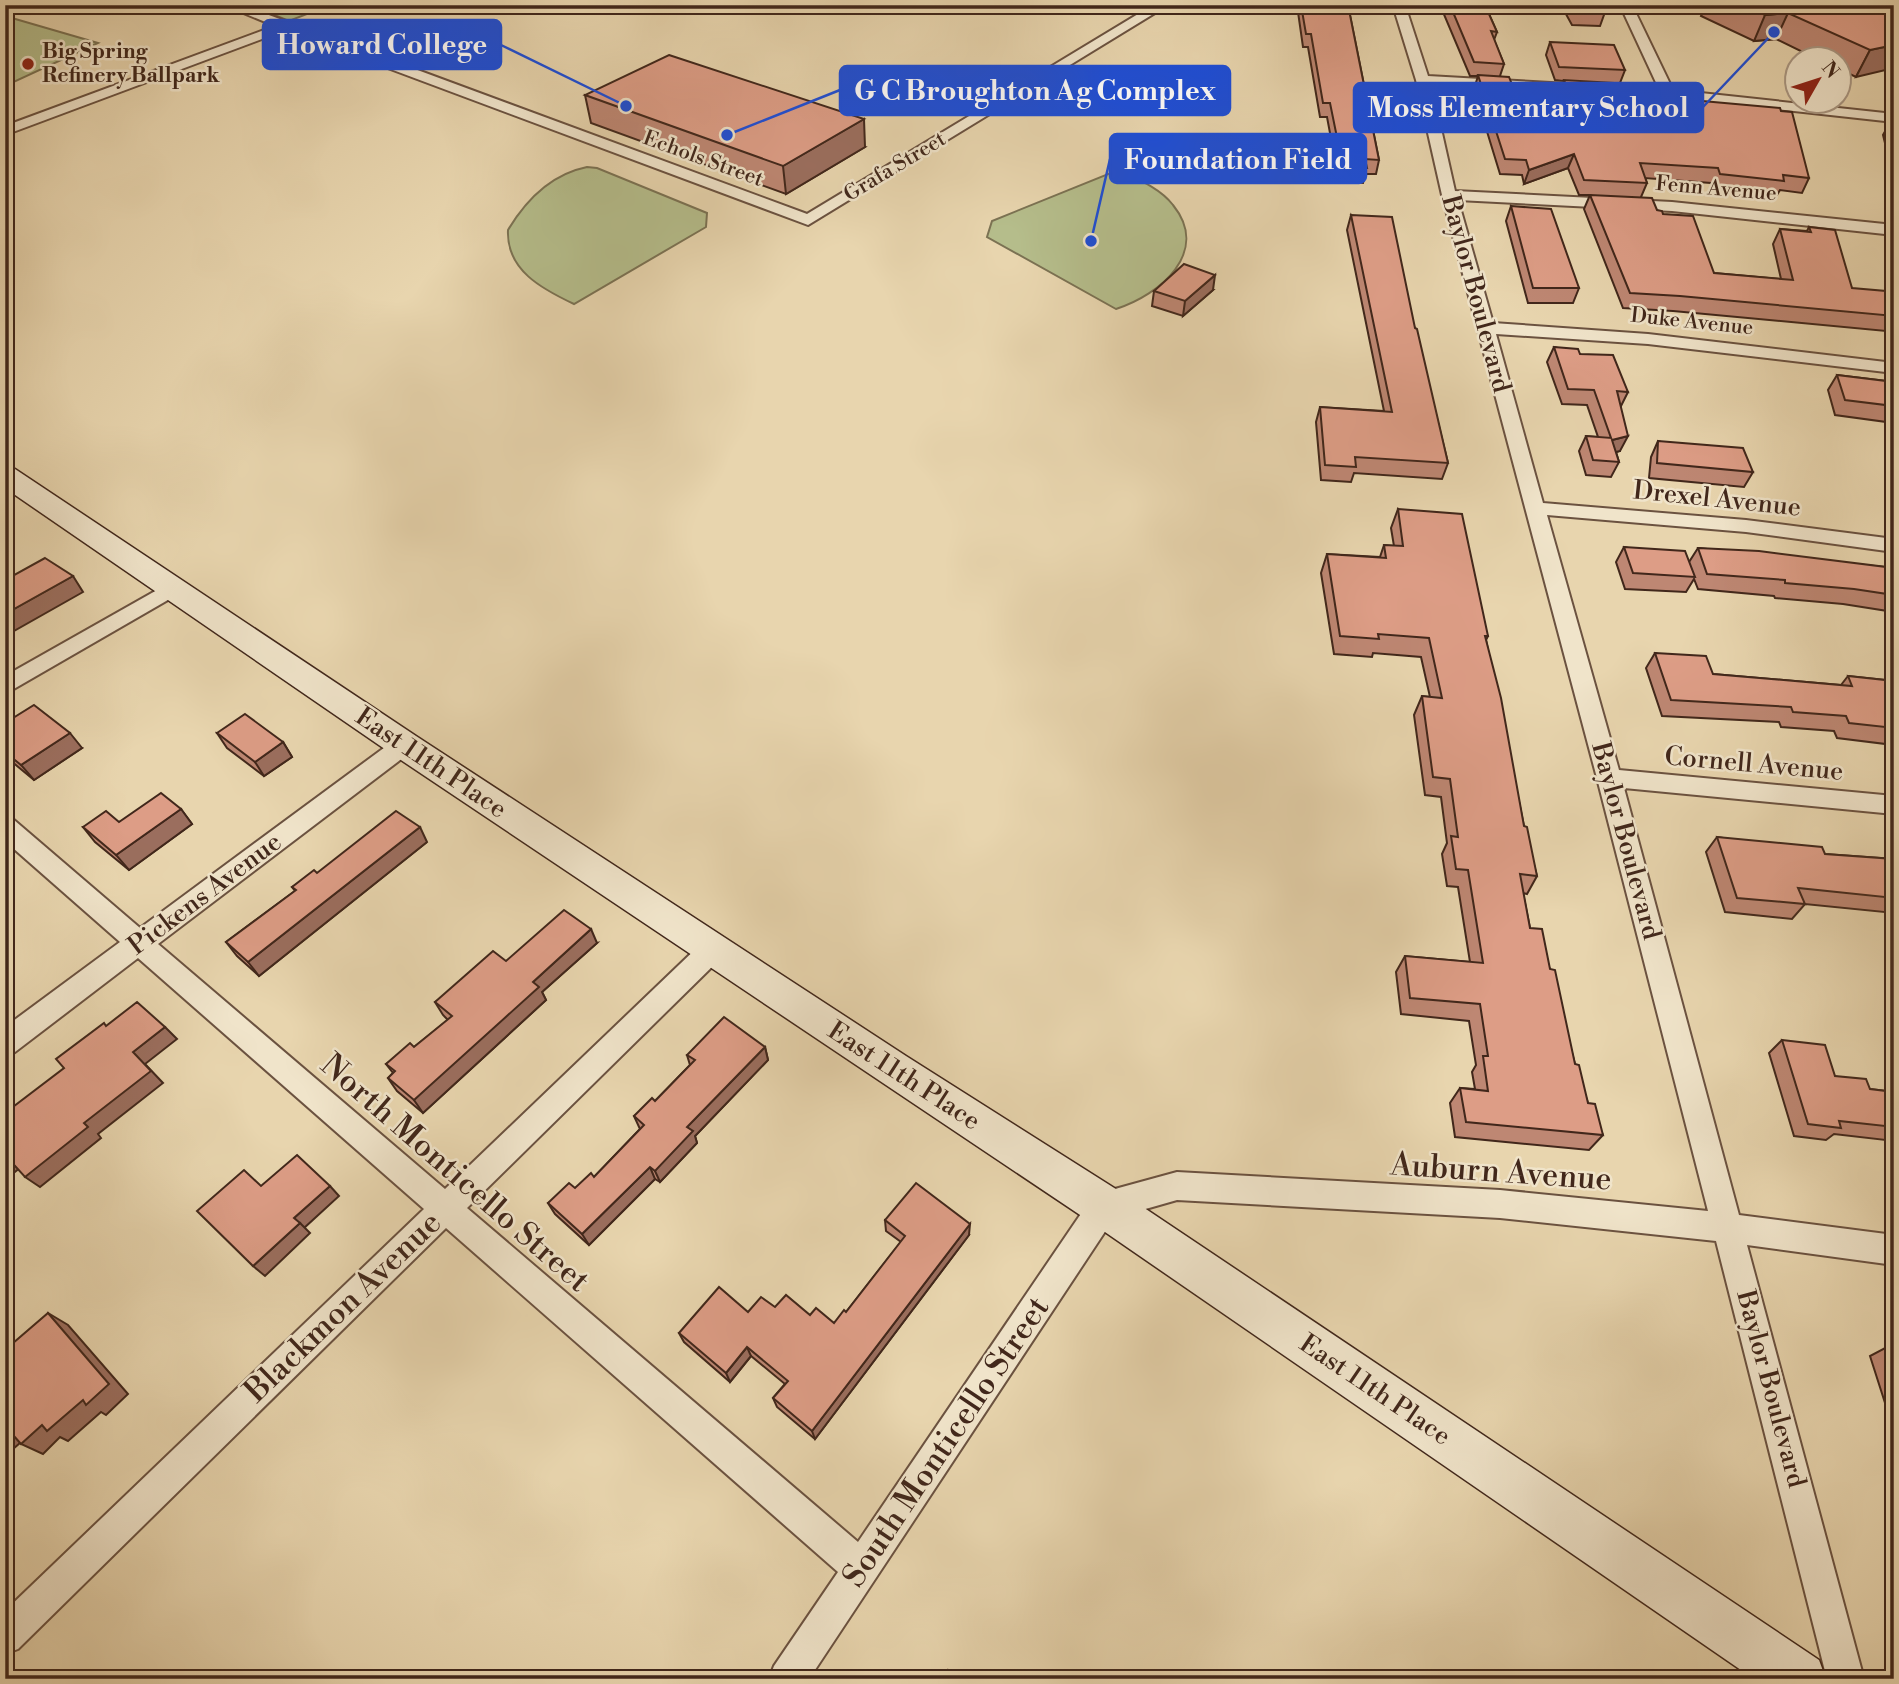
<svg xmlns="http://www.w3.org/2000/svg" width="1899" height="1684" font-family="'Libre Bodoni',serif">
<style>
.green{fill:#b5bd8b;stroke:#7b7253;stroke-width:2}
.lines{fill:none;stroke-linecap:round;stroke-linejoin:round}
.street-casing{stroke:#6b5240;stroke-width:4}
.secondary-casing{stroke:#41271b;stroke-width:3}
.street{fill:#f0e4ca;fill-rule:evenodd}
.secondary{fill:#f0e4ca;fill-rule:evenodd}
.wall{fill:#be8773;stroke:#41271b;stroke-width:2}
.shaded-wall{fill:#9b6e5e;stroke:#41271b;stroke-width:2}
.building{fill:#dd9d86;stroke:#41271b;stroke-width:2}
.poi-dot{fill:#8f2418;stroke:#f0e4ca;stroke-width:2.5}
.labels{text-anchor:middle;dominant-baseline:central;stroke-width:5;stroke-linejoin:round;paint-order:stroke}
.far-poi-label{font-size:21px;font-weight:bold;fill:#41271b;stroke:#f0e4ca;text-anchor:start}
.far-street-label{font-size:21px;fill:#41271b;stroke:#f0e4ca}
.street-label{font-size:26px;fill:#41271b;stroke:#f0e4ca}
.near-street-label{font-size:32px;fill:#41271b;stroke:#f0e4ca}
.leader{fill:none;stroke:#1d4ed8;stroke-width:2.5}
.callout-dot{fill:#1d4ed8;stroke:#f0e4ca;stroke-width:2.5}
.callout{fill:#1d4ed8;stroke:#1d4ed8;stroke-width:2.5}
.callout-label{font-size:28px;text-anchor:middle;font-weight:bold;fill:#fff}
</style>
<rect width="100%" height="100%" fill="#e8d5ae"/>
<filter id="stains"><feTurbulence type="fractalNoise" baseFrequency=".00286" numOctaves="4"/><feColorMatrix values="0 0 0 0 .2 0 0 0 0 .09 0 0 0 0 .02 0 0 0 .5 -.17"/></filter>
<radialGradient id="worn" r=".72"><stop offset=".6" stop-color="#630" stop-opacity="0"/><stop offset="1" stop-color="#630" stop-opacity=".3"/></radialGradient>
<g class="green">
<path d="M250 5H330L289 21Z"/>
<path d="M5 16 98 43 5 86Z"/>
<path d="M587 167 597 168 707 213 706 227 574 304C542 289 506 270 508 230 526 200 552 174 587 167Z"/>
<path d="M1118 170C1137 179 1160 188 1173 205 1211 252 1160 295 1116 309L987 237 992 221Z"/>
</g>
<g class="lines">
<g class="street-casing">
<g id="street">
<path d="M224 5H242L807 214 1153 5H1168L808 225 286 30 5 135V126L275 26Z"/>
<path d="M1302 5H1405L1428 76 1659 89 1620 5H1632L1673 90 1894 114V122L1668 97 1431 84 1455 191 1672 202 1894 225V235L1672 211 1458 200 1493 323 1648 334 1894 363V373L1648 344 1496 334 1543 503 1746 520 1894 539V552L1746 532 1547 515 1619 770 1894 796V814L1624 788 1739 1215 1894 1235V1265L1747 1245 1864 1679H1827L1716 1241 1500 1218 1177 1200 1114 1218 809 1679H769L774 1666 838 1572 446 1228 18 1649 5 1654V1611L424 1209 138 958 15 1052 5 1055V1027L120 942 5 841V818L14 820 140 928 396 739 404 736 412 739 416 745 412 751 158 944 445 1189 703 942 712 939 721 942 725 950 721 958 467 1208 858 1542 1093 1196 1104 1192 1177 1172 1500 1190 1708 1211 1597 778 1442 195 1416 80 1395 12 1308 9Z"/>
<path d="M173 581 180 583 183 588 180 593 5 694V676Z"/>
</g>
</g>
<g class="secondary-casing">
<path id="secondary" d="M5 467 15 469 416 736 906 1056 1119 1191 1819 1660 1826 1679H1754L1089 1221 392 754 5 488Z"/>
</g>
<use href="#street" class="street"/>
<use href="#secondary" class="secondary"/>
</g>
<g class="wall">
<path d="M85 5H115L99 11Z"/>
<path d="M1297 5H1348L1379 160 1376 174H1365L1363 183 1339 181 1327 117H1320L1308 47H1303Z"/>
<path d="M1440 5H1485L1497 32 1494 40 1504 64 1500 76 1513 87 1561 90 1564 81 1555 80 1546 55 1550 42 1625 70 1620 83 1636 95 1809 178 1802 193 1780 190 1777 195 1713 189 1711 183 1645 178 1647 183 1641 197 1657 210 1663 214 1714 273 1781 279 1773 244 1780 229 1807 231 1809 227 1852 288 1894 312V318L1886 331 1673 311 1623 308 1584 209 1590 195H1579L1568 168 1524 184 1522 175 1500 174 1474 89 1478 76H1470Z"/>
<path d="M1561 5H1601L1605 12 1600 26 1572 25Z"/>
<path d="M1706 5H1894L1856 77 1839 69V60H1819L1776 39 1754 41 1701 16Z"/>
<path d="M585 95 865 147 786 194 591 123Z"/>
<path d="M1891 121H1894V180L1883 135Z"/>
<path d="M1511 206 1579 288 1573 303H1528L1506 221Z"/>
<path d="M1351 215 1415 328 1448 463 1442 479 1354 473 1351 482 1321 480 1316 422 1320 407 1384 411 1347 230Z"/>
<path d="M1213 290 1183 316 1152 306 1154 291Z"/>
<path d="M1554 347 1580 354 1628 392 1621 406 1620 451 1616 452 1619 462 1611 477 1586 475 1579 451 1586 436 1598 437 1587 405 1562 404 1547 362Z"/>
<path d="M1837 375 1894 382V423L1835 415 1828 390Z"/>
<path d="M1658 441 1753 472 1744 487 1649 478 1651 457Z"/>
<path d="M1894 459V498L1886 471Z"/>
<path d="M1398 509 1488 636 1486 640 1524 826 1537 876 1527 894 1523 893 1530 928 1550 969 1575 1064 1588 1103 1603 1135 1589 1150 1455 1137 1450 1103 1460 1088 1475 1089 1472 1072 1476 1065 1469 1021 1401 1014 1396 972 1405 956 1470 962 1458 887 1447 886 1442 854 1447 843 1441 797 1425 795 1414 715 1422 696 1430 697 1421 657 1373 653 1372 657 1334 654 1321 573 1327 554 1380 557 1384 545 1394 546 1391 528Z"/>
<path d="M1624 547 1689 562 1698 548 1894 568V612L1843 604 1775 598 1774 596 1698 589 1694 579 1686 592 1625 589 1616 562Z"/>
<path d="M1655 653 1713 674 1841 685 1848 676 1894 681V745L1837 738 1834 731 1781 727 1779 722 1662 716 1646 668Z"/>
<path d="M5 723 82 748 34 780 5 756Z"/>
<path d="M217 733 283 742 292 757 264 776 227 748Z"/>
<path d="M181 809 192 824 129 870 95 842 83 827 119 822Z"/>
<path d="M1717 837 1825 854 1894 859V913L1805 904 1792 919 1725 912 1706 852Z"/>
<path d="M427 842 259 976 237 956 226 942 295 891 292 887 317 873Z"/>
<path d="M597 943 542 992 546 1000 423 1113 397 1091 388 1078 393 1073 386 1064 414 1047 448 1020 443 1015 435 1002 506 961Z"/>
<path d="M1782 1040 1835 1076 1870 1089 1894 1092V1141L1834 1134 1826 1140 1794 1136 1769 1053Z"/>
<path d="M765 1047 768 1060 695 1136 697 1143 660 1182 655 1179 589 1245 555 1214 548 1203 575 1188 594 1177 640 1129 634 1116 655 1101 690 1065 687 1055Z"/>
<path d="M885 1220 969 1235 815 1439 777 1407 773 1398 785 1384 751 1356 730 1382 684 1342 679 1333 748 1312 775 1307 810 1315 834 1323 846 1312 901 1242 886 1231Z"/>
<path d="M1887 1347 1894 1348V1431L1870 1356Z"/>
</g>
<g class="shaded-wall">
<path d="M96 5H115L99 11Z"/>
<path d="M1788 13 1776 39 1754 41 1765 15Z"/>
<path d="M1894 45V68L1856 77 1870 50Z"/>
<path d="M864 119 865 147 786 194 783 166Z"/>
<path d="M1574 154 1568 168 1524 184 1529 170Z"/>
<path d="M1215 275 1213 290 1183 316 1185 301Z"/>
<path d="M1628 436 1620 451 1605 455 1612 440Z"/>
<path d="M73 576 83 592 5 636V614Z"/>
<path d="M70 733 82 748 34 780 21 765Z"/>
<path d="M283 742 292 757 264 776 255 762Z"/>
<path d="M181 809 192 824 129 870 116 855Z"/>
<path d="M420 827 427 842 259 976 248 962Z"/>
<path d="M591 929 597 943 542 992 546 1000 423 1113 414 1100 533 982Z"/>
<path d="M165 1027 177 1039 145 1064 163 1083 98 1134 101 1138 40 1187 25 1177 84 1123 133 1052Z"/>
<path d="M765 1047 768 1060 695 1136 697 1143 660 1182 655 1171 687 1127Z"/>
<path d="M6 1156 21 1167 5 1180V1157Z"/>
<path d="M650 1167 655 1179 589 1245 582 1234Z"/>
<path d="M330 1186 339 1196 304 1228 294 1218Z"/>
<path d="M300 1223 310 1233 265 1276 253 1266Z"/>
<path d="M970 1224 969 1235 815 1439 812 1431Z"/>
<path d="M48 1313 68 1325 128 1394 106 1415 101 1412 68 1441 60 1437 43 1454 21 1444Z"/>
<path d="M747 1347 751 1356 730 1382 726 1373Z"/>
<path d="M6 1426 28 1436 5 1456Z"/>
</g>
<g class="building">
<path d="M1301 5H1348L1379 160 1365 159 1367 168 1343 167 1330 103H1323L1311 34H1306Z"/>
<path d="M1450 5H1485L1497 32 1491 31 1504 64 1474 62Z"/>
<path d="M1573 5H1601L1605 12 1576 11Z"/>
<path d="M1744 5H1894V45L1870 50 1788 13 1765 15Z"/>
<path d="M1550 42 1614 45 1625 70 1559 67Z"/>
<path d="M669 55 864 119 783 166 585 95Z"/>
<path d="M1478 75 1509 77 1513 87 1568 90 1564 80 1631 84 1636 95 1780 108 1781 111 1792 112 1809 178 1783 175 1784 181 1720 174 1718 168 1640 163 1647 183 1584 180 1574 154 1529 170 1526 160 1505 159Z"/>
<path d="M1590 195 1652 198 1657 210 1662 211 1663 214 1693 216 1714 273 1793 280 1780 229 1811 232 1809 227 1835 230 1852 288 1886 291 1894 312V316L1680 296 1630 293Z"/>
<path d="M1511 206 1551 209 1579 288H1533Z"/>
<path d="M1351 215 1392 217 1415 328 1417 329 1448 463 1355 457 1356 467 1325 465 1320 407 1392 412Z"/>
<path d="M1184 264 1215 275 1185 301 1154 291Z"/>
<path d="M1554 347 1578 349 1580 354 1613 355 1628 392 1617 391 1628 436 1612 440 1619 462 1593 460 1586 436 1611 438 1594 390 1568 389Z"/>
<path d="M1837 375 1894 382V406L1845 400Z"/>
<path d="M1658 441 1743 448 1753 472 1657 463Z"/>
<path d="M1398 509 1462 514 1488 636H1485L1501 698 1524 826 1527 827 1537 876 1520 874 1530 928 1542 929 1550 969 1555 970 1575 1064 1579 1065 1588 1103 1595 1104 1603 1135 1466 1122 1460 1088 1488 1091 1483 1056H1488L1480 1004 1410 998 1405 956 1483 963 1468 870 1456 869 1451 836 1458 837 1450 779 1433 777 1422 696 1442 698 1429 638 1378 634 1379 639 1340 636 1327 554 1386 558 1384 545 1403 546Z"/>
<path d="M1624 547 1685 551 1695 577 1633 573Z"/>
<path d="M1698 548 1759 551 1894 568V595L1854 589 1785 583V580L1707 574Z"/>
<path d="M45 558 73 576 5 614V580Z"/>
<path d="M1655 653 1706 656 1713 674 1852 686 1848 676 1894 681V728L1849 723 1846 716 1793 712 1791 707 1671 700Z"/>
<path d="M34 705 70 733 21 765 5 752V723Z"/>
<path d="M245 714 283 742 255 762 217 733Z"/>
<path d="M161 793 181 809 116 855 83 827 106 811 119 822Z"/>
<path d="M396 811 420 827 248 962 226 942 296 890 292 887 314 870 317 873Z"/>
<path d="M1717 837 1822 847 1825 854 1894 859V898L1798 888 1805 904 1737 898Z"/>
<path d="M564 910 591 929 533 982 539 987 414 1100 388 1078 395 1071 386 1064 410 1043 414 1047 452 1016 435 1002 493 951 506 961Z"/>
<path d="M137 1002 165 1027 133 1052 151 1071 84 1123 88 1127 25 1177 6 1156 5 1157V1113L64 1068 56 1059 104 1023 106 1026Z"/>
<path d="M724 1017 765 1047 687 1127 693 1131 655 1171 650 1167 582 1234 548 1203 569 1183 575 1188 591 1173 594 1177 644 1125 634 1116 652 1098 655 1101 695 1060 687 1055Z"/>
<path d="M1782 1040 1825 1045 1835 1076 1866 1079 1870 1089 1894 1092V1127L1839 1121 1841 1128 1808 1124Z"/>
<path d="M297 1155 330 1186 294 1218 300 1223 253 1266 197 1211 244 1170 261 1186Z"/>
<path d="M916 1183 970 1224 812 1431 773 1398 788 1381 747 1347 726 1373 679 1333 719 1287 748 1312 761 1297 775 1307 786 1295 810 1315 816 1308 834 1323 844 1310 846 1312 905 1236 885 1220Z"/>
<path d="M48 1313 109 1384 86 1405 83 1400 47 1431 42 1425 21 1444 5 1426V1350Z"/>
<path d="M1887 1347 1894 1348V1366Z"/>
<path d="M948 1670 958 1679H943Z"/>
</g>
<circle class="poi-dot" cx="28" cy="64" r="7"/>
<g class="labels">
<g class="far-poi-label">
<text x="42" y="52">Big Spring<tspan x="42" dy="24">Refinery Ballpark</tspan></text>
</g>
<g class="far-street-label">
<text transform="translate(703 159) rotate(20)">Echols Street</text>
<text transform="translate(895 167) rotate(-31)">Grafa Street</text>
<text transform="translate(1716 189) rotate(5)">Fenn Avenue</text>
<text transform="translate(1692 322) rotate(6)">Duke Avenue</text>
</g>
<g class="street-label">
<text transform="translate(1476 294) rotate(75)">Baylor Boulevard</text>
<text transform="translate(1717 499) rotate(6)">Drexel Avenue</text>
<text transform="translate(431 763) rotate(34)">East 11th Place</text>
<text transform="translate(1754 764) rotate(5)">Cornell Avenue</text>
<text transform="translate(1626 841) rotate(75)">Baylor Boulevard</text>
<text transform="translate(205 894) rotate(-37)">Pickens Avenue</text>
<text transform="translate(904 1076) rotate(33)">East 11th Place</text>
<text transform="translate(1771 1389) rotate(75)">Baylor Boulevard</text>
<text transform="translate(1375 1390) rotate(34)">East 11th Place</text>
</g>
<g class="near-street-label">
<text transform="translate(1501 1172) rotate(4)">Auburn Avenue</text>
<text transform="translate(455 1173) rotate(41)">North Monticello Street</text>
<text transform="translate(343 1307) rotate(-44)">Blackmon Avenue</text>
<text transform="translate(946 1442) rotate(-56)">South Monticello Street</text>
</g>
</g>
<path class="leader" d="M626 106L501 45M727 135L840 90M1774 32L1703 107M1091 241L1110 159"/>
<g class="callout-dot">
<circle cx="626" cy="106" r="7"/>
<circle cx="727" cy="135" r="7"/>
<circle cx="1774" cy="32" r="7"/>
<circle cx="1091" cy="241" r="7"/>
</g>
<g class="callout">
<rect x="263" y="20" width="238" height="49" rx="7"/>
<rect x="840" y="66" width="390" height="49" rx="7"/>
<rect x="1354" y="83" width="349" height="49" rx="7"/>
<rect x="1110" y="134" width="256" height="49" rx="7"/>
</g>
<g class="callout-label">
<text x="382" y="54">Howard College</text>
<text x="1035" y="100">G C Broughton Ag Complex</text>
<text x="1528" y="117">Moss Elementary School</text>
<text x="1238" y="169">Foundation Field</text>
</g>
<rect width="1899" height="1684" fill="none" stroke="#e8d5ae" stroke-width="28"/>
<rect x="7" y="7" width="1885" height="1670" fill="none" stroke="#41271b" stroke-width="3.5"/>
<rect x="14" y="14" width="1871" height="1656" fill="none" stroke="#41271b" stroke-width="2"/>
<g transform="translate(1818 80) rotate(51)"><circle r="33" fill="#f0e4ca" stroke="#aa9884" stroke-width="2"/>
<path d="M0-5L12 26L0 18L-12 26Z" fill="#8f2418"/>
<text y="-10" font-size="19" font-weight="bold" text-anchor="middle" fill="#41271b">N</text>
</g>
<rect width="100%" height="100%" filter="url(#stains)"/>
<rect width="100%" height="100%" fill="url(#worn)"/>
</svg>
